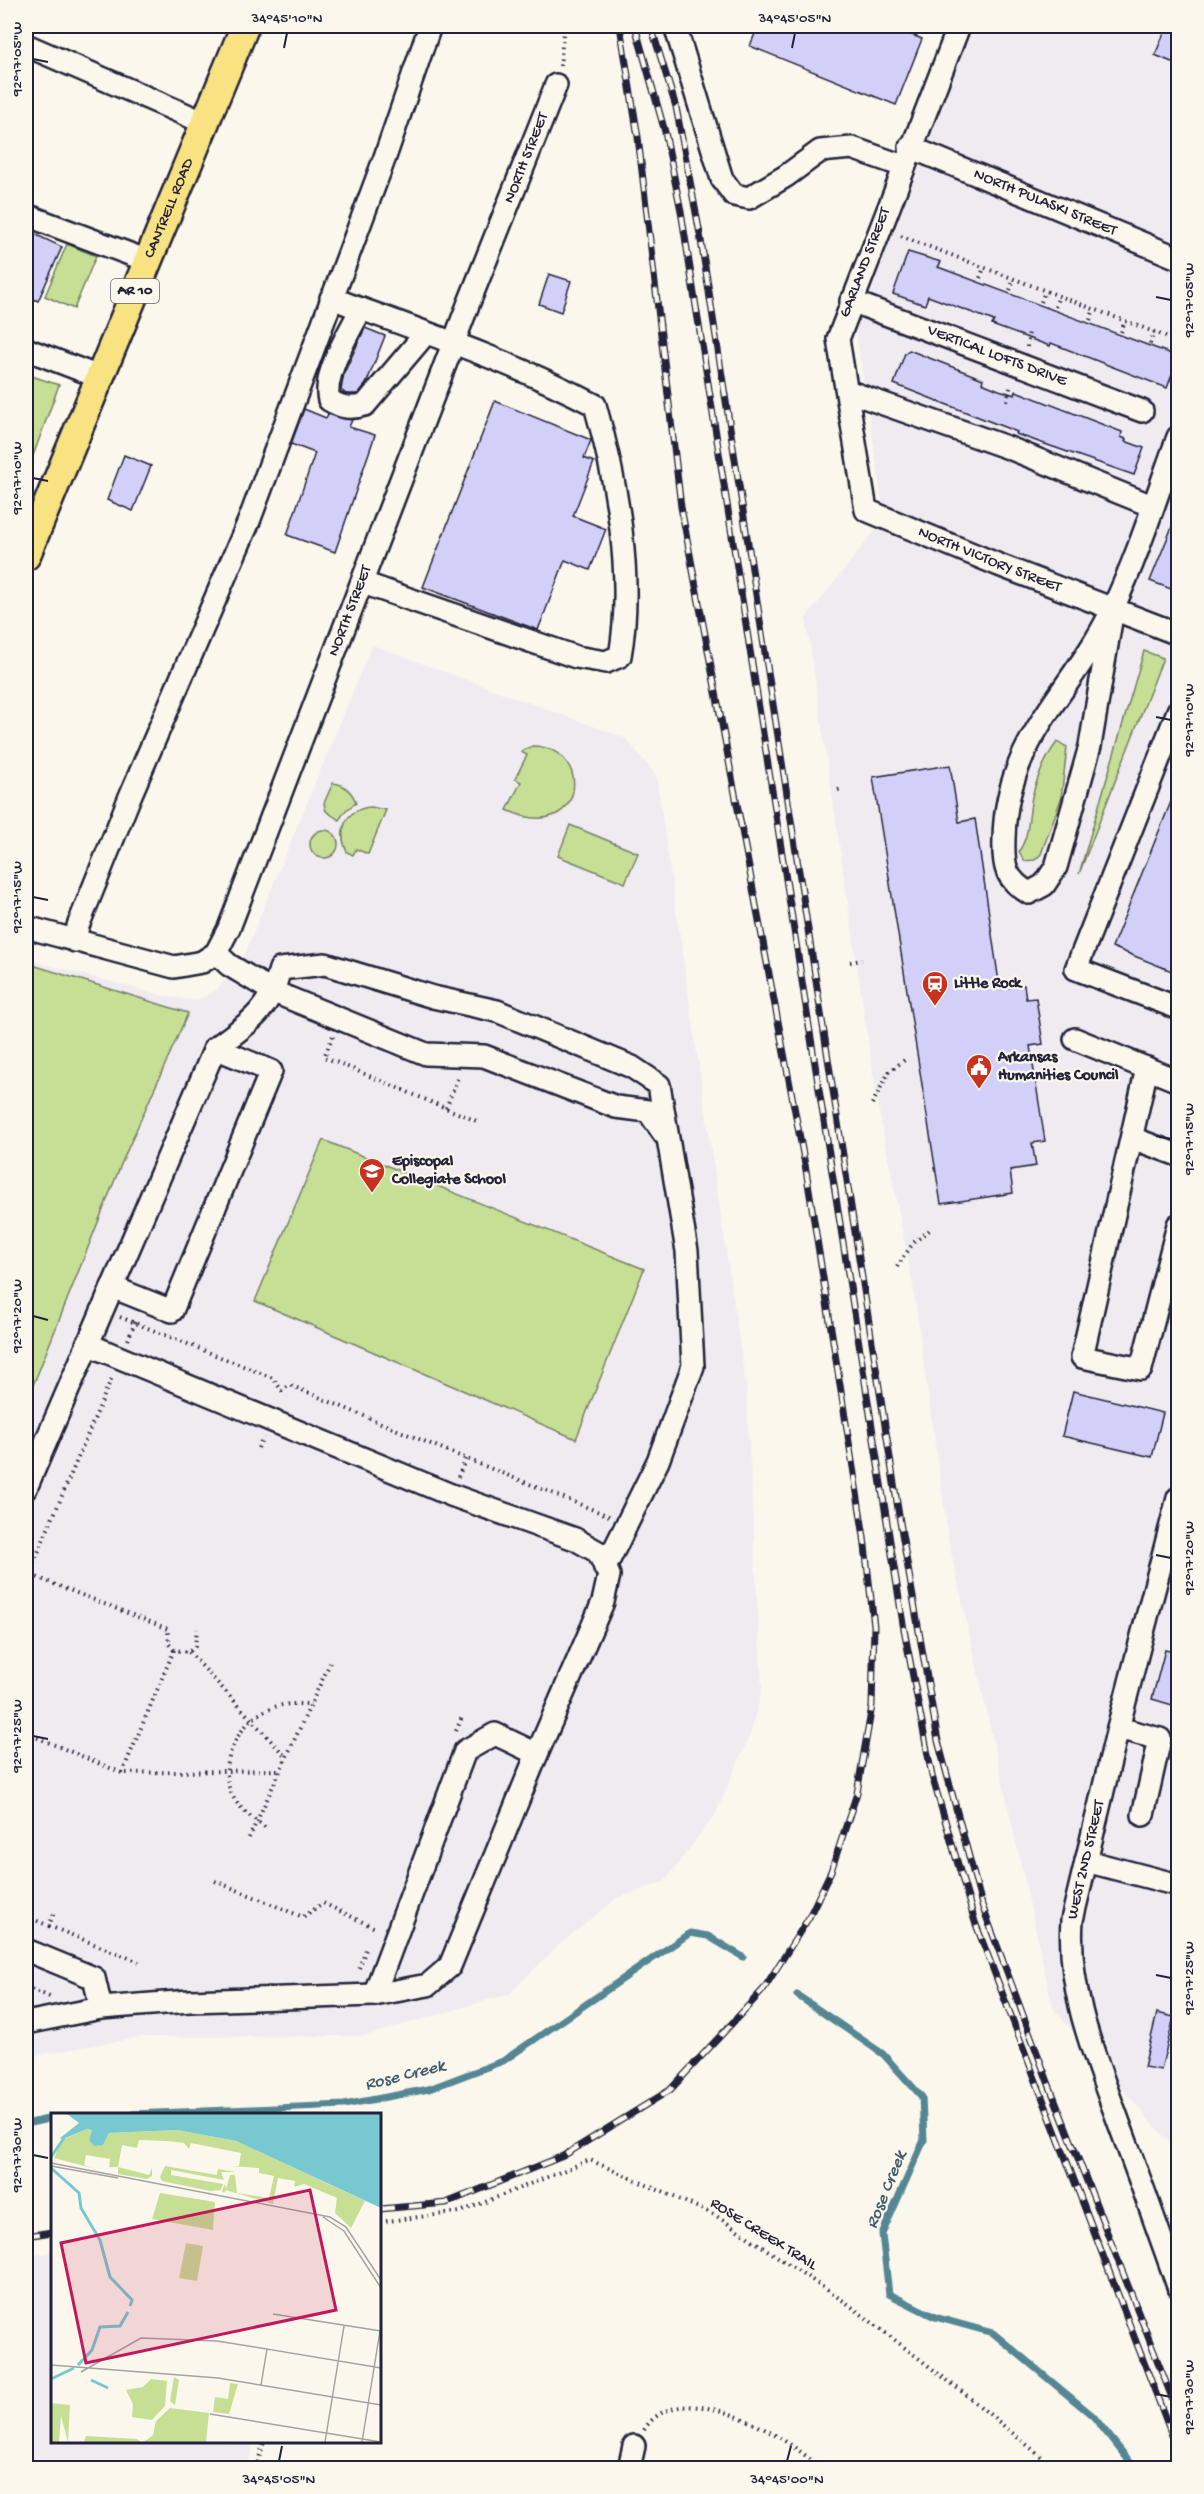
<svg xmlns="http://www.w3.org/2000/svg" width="1204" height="2494" font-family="'Gochi Hand',sans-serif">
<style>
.built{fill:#efebf0}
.green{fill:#c6df95;stroke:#748068;stroke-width:1.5}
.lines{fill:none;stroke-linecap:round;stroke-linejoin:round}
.stream{stroke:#558694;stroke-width:7}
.building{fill:#d2d0f9;stroke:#22223b;stroke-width:1.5}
.minor-casing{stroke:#22223b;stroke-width:26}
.major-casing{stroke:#22223b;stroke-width:32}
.path{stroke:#22223b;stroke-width:4;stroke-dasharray:1.5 4.5;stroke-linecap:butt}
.minor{stroke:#fbf7ec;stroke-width:21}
.major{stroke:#f8e281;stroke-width:27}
.rail-casing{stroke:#22223b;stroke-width:7}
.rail{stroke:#fbf7ec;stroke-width:4.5;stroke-dasharray:14;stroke-linecap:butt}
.ticks{fill:none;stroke:#22223b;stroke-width:2}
.labels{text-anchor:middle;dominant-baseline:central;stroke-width:4.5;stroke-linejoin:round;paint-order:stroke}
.shield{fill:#fbf7ec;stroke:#636270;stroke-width:1.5}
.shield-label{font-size:15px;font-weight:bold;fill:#22223b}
.street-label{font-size:16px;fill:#22223b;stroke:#fbf7ec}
.poi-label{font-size:16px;font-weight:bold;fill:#22223b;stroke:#fbf7ec;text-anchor:start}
.water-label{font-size:18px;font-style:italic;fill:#405c6f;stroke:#fbf7ec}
.inset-river{fill:none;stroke:#77c8d0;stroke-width:3}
.inset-road{fill:none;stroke:#a4a2a5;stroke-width:1.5}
.view{fill:#c2185b;fill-opacity:0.15;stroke:#c2185b;stroke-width:3}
.inset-edge{fill:none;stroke:#22223b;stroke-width:3}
.neatline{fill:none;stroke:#22223b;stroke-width:2}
.ticks-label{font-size:15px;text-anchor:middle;fill:#22223b}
</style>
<rect width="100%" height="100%" fill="#fbf7ec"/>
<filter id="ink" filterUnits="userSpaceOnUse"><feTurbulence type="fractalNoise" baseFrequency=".0167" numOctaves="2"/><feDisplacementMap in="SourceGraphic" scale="12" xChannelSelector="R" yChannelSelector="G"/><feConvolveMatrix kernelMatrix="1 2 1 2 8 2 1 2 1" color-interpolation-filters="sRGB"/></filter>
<g filter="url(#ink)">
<g class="built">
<path d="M960 26H1178V2153L1053 2008 949 1542 912 1279 878 1107 806 618 885 518 851 301Z"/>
<path d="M372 645 625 738 656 775 746 1387 762 1690 750 1734 715 1815 664 1882 617 1898 561 1943 509 1994 364 2036 141 2037 26 2057V959L164 996 195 1001 217 989 239 968Z"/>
<path d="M52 2252V2442H254L247 2468H26V2256Z"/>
</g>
<g class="green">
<path d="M67 244 96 256 74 309 45 296Z"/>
<path d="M26 374 59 385 26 475Z"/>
<path d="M1144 651 1163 658 1079 874Z"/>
<path d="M1057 742 1067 747 1061 799 1041 854 1035 860 1024 861 1019 851C1030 835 1028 816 1032 797 1037 777 1045 759 1057 742Z"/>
<path d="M532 746C596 747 585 847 507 810L521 782 515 779 527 755 521 752Z"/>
<path d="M333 783C345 784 353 793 356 803L346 810 339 820 326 811 324 803Z"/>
<path d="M371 807 386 810 368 854 356 849 353 855 347 852C337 831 345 809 371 807Z"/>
<path d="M570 825 638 853 625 883 558 856Z"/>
<circle cx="324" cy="844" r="14"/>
<path d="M26 963 188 1013 122 1162 26 1403Z"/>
<path d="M323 1140 644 1269 576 1439 255 1301Z"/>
</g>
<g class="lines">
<g class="stream">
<path d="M797 1995 883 2054 922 2097 924 2140 882 2234 889 2294 935 2317 993 2333 1093 2416 1135 2468"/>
<path d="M133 2114 344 2105 429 2089 503 2061 690 1933 708 1936 743 1957"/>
<path d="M26 2124 52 2118"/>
</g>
</g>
<g class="building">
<path d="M758 26H890L922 39 896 105 750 46Z"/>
<path d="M1167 26H1179V65L1155 55Z"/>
<path d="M26 230 62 247 38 301 26 296Z"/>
<path d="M908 252 941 262 938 267 1174 355 1173 358 1178 359 1167 388 1051 343 1050 346 992 325 994 321 928 296 925 305 893 294Z"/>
<path d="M549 274 571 281 561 312 539 304Z"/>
<path d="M365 328 385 336 366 384 358 394H346L341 390 344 373Z"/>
<path d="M909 350 983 379 982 383 999 390 1015 395 1016 391 1122 432 1121 437 1126 439 1125 441 1144 448 1134 475 1016 434 1017 432 894 384 905 353Z"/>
<path d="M495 401 591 440 584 458 594 462 573 516 606 529 590 570 565 560 538 630 423 587Z"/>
<path d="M304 409 326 418 328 414 352 420 349 427 375 435 335 552 287 535 315 453 291 444Z"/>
<path d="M124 455 151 466 133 511 107 500Z"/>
<path d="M1178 512H1179V592L1150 581Z"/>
<path d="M950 765 959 822 975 819 1000 989 1024 985 1026 999 1036 998 1043 1044 1030 1046 1045 1141 1032 1143 1036 1166 1010 1170 1013 1193 941 1204 873 777Z"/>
<path d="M1179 782V974L1112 947Z"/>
<path d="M1073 1391 1163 1413 1152 1457 1062 1436Z"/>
<path d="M1165 1650 1179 1653V1707L1152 1699Z"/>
<path d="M1157 2013 1174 2017 1161 2070 1144 2067Z"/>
</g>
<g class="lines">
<g class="minor-casing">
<g id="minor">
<path d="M675 26 722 179 734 195 749 198 786 176 820 151 852 148 903 166"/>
<path id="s1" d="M959 26 838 339 866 510 999 565 1178 634"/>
<path d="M26 51 28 46 205 123"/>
<path id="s2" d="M910 147 1178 258"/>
<path d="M26 215 148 261"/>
<path d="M331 298C421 331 511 361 595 405 617 482 634 577 620 656L606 662 576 657 363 583"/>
<path id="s3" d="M851 301 1142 411"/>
<path d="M361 309C349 333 322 375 329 400 342 408 351 409 365 405L426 333"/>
<path d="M26 349 99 377"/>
<path d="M847 391 1009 448 1152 506"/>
<path d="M1113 609 1090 746 1056 867 1044 885 1029 893C1005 879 1003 866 1004 839 1005 739 1074 691 1113 608 1139 553 1157 494 1178 437"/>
<path d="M1178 711 1076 969 1178 1008"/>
<path id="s4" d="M26 927 174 967 202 962 216 953 229 928 468 305 556 85"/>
<path d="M75 941 78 926 131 794 249 521 385 157 430 26"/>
<path d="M216 953 229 965 274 992 426 1054 484 1056 616 1107 648 1111 664 1134"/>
<path d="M1075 1039 1178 1081"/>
<path d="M1147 1068 1082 1357 1141 1369 1178 1225"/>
<path d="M1132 1138 1178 1155"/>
<path d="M112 1287 172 1311 271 1071 215 1048"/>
<path d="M87 1344 451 1495 575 1539 598 1552 609 1575 603 1602 537 1754 450 1966 428 1985 374 1995 190 2001 101 2008"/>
<path d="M26 1488 215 1048C248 1024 270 1011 280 969L325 964 433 997 497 1011 632 1067 659 1085 687 1251 693 1366 658 1461 605 1568"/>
<path d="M1178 1498 1118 1728 1072 1920C1067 1992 1095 2057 1119 2123 1139 2177 1159 2232 1178 2286"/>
<path d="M1118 1728 1160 1739 1143 1815"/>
<path d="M1086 1861 1178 1885"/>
<path d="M26 1950 94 1978 101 2008 26 2023"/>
<path d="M374 1995 465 1751 495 1734 537 1754"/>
<path d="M629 2468 634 2446"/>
</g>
</g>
<g class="major-casing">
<g id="major">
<path id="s5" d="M26 556 245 26"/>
</g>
</g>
<g class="path">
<path d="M560 66 564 26"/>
<path d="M901 236 1178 341"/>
<path d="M980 278 984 268"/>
<path d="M1010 290 1014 279"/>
<path d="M1041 302 1045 291"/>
<path d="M1055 307 1059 296"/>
<path d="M1090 320 1094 309"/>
<path d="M1121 332 1125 321"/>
<path d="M1150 344 1154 332"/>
<path d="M1027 347 1029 332"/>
<path d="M1007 401 1011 384"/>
<path d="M838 790 842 789"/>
<path d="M850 962 862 960"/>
<path d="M333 1036 324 1057 479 1122"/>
<path d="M872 1104 889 1072 907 1058"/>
<path d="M446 1108 459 1075"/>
<path d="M897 1267 913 1243 932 1228"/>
<path d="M120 1317 273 1378 282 1391 290 1385 462 1457 609 1516"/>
<path d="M128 1340 135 1322"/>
<path d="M258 1448 263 1437"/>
<path d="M458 1477 466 1459"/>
<path d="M26 1573 168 1629 169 1644 174 1650 189 1652 195 1646 197 1629"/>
<path d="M29 1574 112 1377"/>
<path d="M189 1652 286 1757"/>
<path d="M456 1731 462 1717"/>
<path d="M26 1733 122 1773 280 1770"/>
<path d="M122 1773 174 1650"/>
<path d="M265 1827C251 1817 237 1808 230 1790 219 1760 240 1721 269 1709 282 1703 297 1704 311 1704"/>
<path d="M249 1838 330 1663"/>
<path d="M215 1881 303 1917 323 1903 375 1928"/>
<path d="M26 1916 49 1926 54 1912"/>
<path d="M49 1926 139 1962"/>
<path d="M359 1968 366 1949"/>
<path d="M26 1987 50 1997"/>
<path d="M380 2222 460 2212 590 2160 715 2215 848 2304 965 2394 1055 2468"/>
<path d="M644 2430C680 2372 786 2435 820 2468"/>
<path d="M256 2468 264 2442"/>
</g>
<use href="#minor" class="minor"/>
<use href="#major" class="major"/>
<g class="rail-casing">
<g id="rail">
<path d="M635 26 665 132 681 211 903 1624 932 1776 975 1922 1178 2451"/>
<path d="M651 26 676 107 700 234 900 1522 938 1741 982 1905 1048 2082 1178 2413"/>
<path d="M380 2209 446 2203 563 2156 670 2090 763 1990 808 1919 831 1871 857 1793 872 1706 874 1626 864 1537 806 1170 681 507 638 137 620 26"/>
<path d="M26 2236 52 2232"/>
</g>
</g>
<use href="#rail" class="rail"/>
</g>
</g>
<path class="ticks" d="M284 48 287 33M792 48 795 33M33 59 48 62M1156 297 1171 300M33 478 48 481M1156 717 1171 720M33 897 48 900M1156 1136 1171 1139M33 1316 48 1320M1156 1555 1171 1558M33 1736 48 1739M1156 1975 1171 1978M33 2155 48 2158M1156 2394 1171 2397M279 2461 282 2446M787 2461 791 2446"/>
<defs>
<g id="station-pin" transform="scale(1.35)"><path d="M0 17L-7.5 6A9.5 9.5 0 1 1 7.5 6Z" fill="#c8321e" stroke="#fbf7ec"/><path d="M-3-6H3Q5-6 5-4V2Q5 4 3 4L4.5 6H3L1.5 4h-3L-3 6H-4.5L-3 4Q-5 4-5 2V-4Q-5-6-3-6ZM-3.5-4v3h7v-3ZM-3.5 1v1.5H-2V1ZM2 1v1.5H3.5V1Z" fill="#fff"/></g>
<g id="civic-pin" transform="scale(1.35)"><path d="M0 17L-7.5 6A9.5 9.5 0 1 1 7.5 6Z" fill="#c8321e" stroke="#fbf7ec"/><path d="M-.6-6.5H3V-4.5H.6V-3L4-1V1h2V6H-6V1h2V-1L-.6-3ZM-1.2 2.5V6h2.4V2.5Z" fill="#fff"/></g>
<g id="school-pin" transform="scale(1.35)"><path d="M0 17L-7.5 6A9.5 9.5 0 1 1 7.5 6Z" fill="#c8321e" stroke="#fbf7ec"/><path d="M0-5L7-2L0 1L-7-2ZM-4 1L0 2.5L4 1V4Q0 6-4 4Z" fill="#fff"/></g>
</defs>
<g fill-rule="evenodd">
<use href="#station-pin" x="935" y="984"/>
<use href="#civic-pin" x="979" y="1067"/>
<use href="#school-pin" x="372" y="1171"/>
</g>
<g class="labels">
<rect class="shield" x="111" y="279" width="48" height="24" rx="4.5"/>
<g class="shield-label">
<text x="135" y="291">AR 10</text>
</g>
<g class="street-label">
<text stroke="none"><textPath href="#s4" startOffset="1052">NORTH STREET</textPath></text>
<text stroke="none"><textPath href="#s2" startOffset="146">NORTH PULASKI STREET</textPath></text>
<text stroke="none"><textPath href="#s5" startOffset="376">CANTRELL ROAD</textPath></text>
<text transform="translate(866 263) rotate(-69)">GARLAND STREET</text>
<text stroke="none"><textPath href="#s3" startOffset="156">VERTICAL LOFTS DRIVE</textPath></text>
<text stroke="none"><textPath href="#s1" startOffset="642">NORTH VICTORY STREET</textPath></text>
<text stroke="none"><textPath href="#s4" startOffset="566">NORTH STREET</textPath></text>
<text transform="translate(1087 1860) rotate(-77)">WEST 2ND STREET</text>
<text transform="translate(763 2235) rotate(32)">ROSE CREEK TRAIL</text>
</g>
<g class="poi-label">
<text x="954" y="984">Little Rock</text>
<text x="998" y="1058">Arkansas<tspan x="998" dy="18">Humanities Council</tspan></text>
<text x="392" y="1162">Episcopal<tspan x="392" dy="18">Collegiate School</tspan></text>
</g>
<g class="water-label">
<text transform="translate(405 2076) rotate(-14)">Rose Creek</text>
<text transform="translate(887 2190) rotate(-68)">Rose Creek</text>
</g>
</g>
<g transform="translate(51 2113)">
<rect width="330" height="330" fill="#fbf7ec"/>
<path d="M36 16 41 17 38 27 52 32 58 20 126 17 185 28 314 88 300 115 284 100 286 85 253 71 243 74 244 68 227 65 222 91 175 77 173 80 171 78 174 71 175 76 179 62H184L186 80 218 85 223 63 208 60V55L180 53H188L190 40 140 30 138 36 133 30 116 28 88 27 86 35 71 32 67 54 98 62 101 55V63L96 66 67 61V54H58L59 46 35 42 33 52 45 56 3 45 11 27ZM114 53 166 62 167 56 185 59H170L173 67 120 57V62L172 71 170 77 159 78 111 68 109 64ZM109 80 164 89 162 117 101 106ZM135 130 152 133 146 168 128 165ZM123 264 128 267 124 292 119 288ZM100 266 116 268 114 293 101 307 81 304 82 291 75 277 92 274ZM179 270 187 271 178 301 162 299 164 284 177 286ZM0 290 19 292 17 329 10 303 8 329H0ZM119 295 158 300 155 329H93L102 322 105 308ZM35 323 86 326 90 329H33Z" fill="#c6df95"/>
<path d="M16 1H330V95L185 28 126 17 58 20 52 32 43 33 38 27 41 17 36 16 12 26 9 25 28 10Z" fill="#77c8d0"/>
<path class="inset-river" d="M0 44 13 25M0 55 28 80 30 95 49 127 59 164 81 187 79 193M27 252 41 237 49 214 69 213 77 199M0 266 23 255M40 267 57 275"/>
<path class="inset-road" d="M0 50 279 104 295 114 330 167M0 53 67 65M272 104 293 118 330 175M222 201 330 218M0 252 167 265 330 292M30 259 90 225 166 228 216 236M210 272 216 236 330 255M159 301 330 329M274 329 293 213M311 329 329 218"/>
<path class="view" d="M259 77 285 197 35 250 10 130Z"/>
<rect width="330" height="330" class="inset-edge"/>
</g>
<rect width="1204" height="2494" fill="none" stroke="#fbf7ec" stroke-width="66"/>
<rect x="33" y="33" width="1138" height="2428" class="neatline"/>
<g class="ticks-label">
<text x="287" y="22">34°45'10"N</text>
<text x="795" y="22">34°45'05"N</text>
<text transform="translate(16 59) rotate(-90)" y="5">92°17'05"W</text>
<text transform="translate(1188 300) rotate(-90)" y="5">92°17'05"W</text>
<text transform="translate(16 478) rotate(-90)" y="5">92°17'10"W</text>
<text transform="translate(1188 720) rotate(-90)" y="5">92°17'10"W</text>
<text transform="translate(16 897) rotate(-90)" y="5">92°17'15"W</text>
<text transform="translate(1188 1139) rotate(-90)" y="5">92°17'15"W</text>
<text transform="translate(16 1316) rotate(-90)" y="5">92°17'20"W</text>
<text transform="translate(1188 1558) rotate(-90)" y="5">92°17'20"W</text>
<text transform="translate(16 1736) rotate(-90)" y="5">92°17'25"W</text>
<text transform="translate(1188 1978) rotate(-90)" y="5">92°17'25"W</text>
<text transform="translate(16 2155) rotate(-90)" y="5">92°17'30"W</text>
<text transform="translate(1188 2397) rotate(-90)" y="5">92°17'30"W</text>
<text x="279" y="2483">34°45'05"N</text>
<text x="787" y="2483">34°45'00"N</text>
</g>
</svg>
